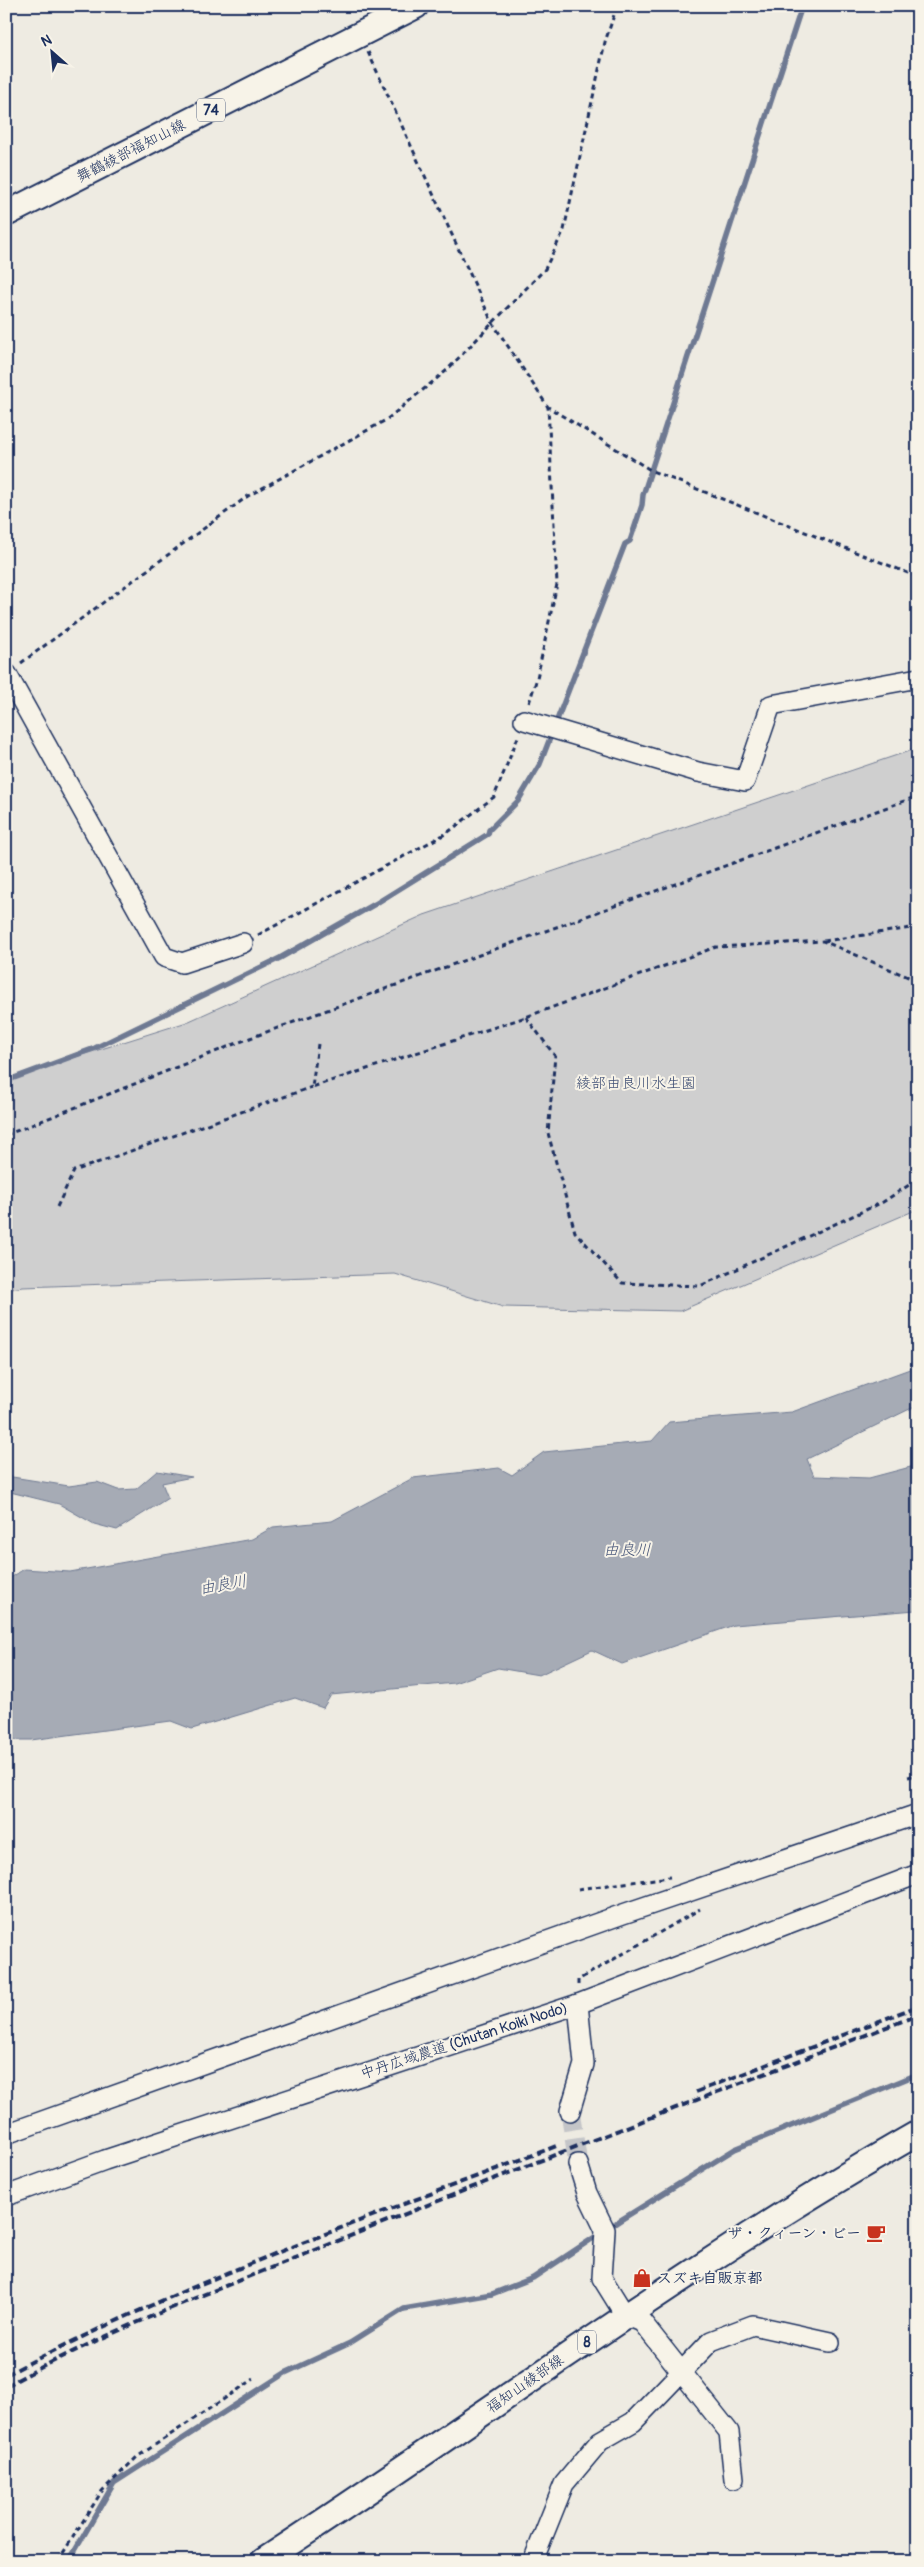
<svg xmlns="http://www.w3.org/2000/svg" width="924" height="2567" font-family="Pangolin,'Klee One',sans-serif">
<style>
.green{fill:#cfcfcf;stroke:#757f96}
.water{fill:#a6abb5;stroke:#6e7992}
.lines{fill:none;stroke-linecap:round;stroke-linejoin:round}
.stream{stroke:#6e7992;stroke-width:5.5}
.minor-tunnel{stroke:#c4c5c8;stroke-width:19;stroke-dasharray:19 9;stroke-linecap:butt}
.minor-casing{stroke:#1b2f5e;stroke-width:22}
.major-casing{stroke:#1b2f5e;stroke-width:28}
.path{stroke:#1b2f5e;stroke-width:3;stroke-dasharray:5 4;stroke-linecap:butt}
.minor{stroke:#f7f3e8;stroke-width:19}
.major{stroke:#f7f3e8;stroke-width:24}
.rail{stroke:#1b2f5e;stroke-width:4;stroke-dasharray:8 4;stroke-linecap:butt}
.labels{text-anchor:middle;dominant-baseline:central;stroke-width:4;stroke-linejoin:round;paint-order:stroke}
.shield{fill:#f7f3e8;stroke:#5d6a87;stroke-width:1}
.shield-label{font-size:14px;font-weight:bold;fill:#1b2f5e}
.street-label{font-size:15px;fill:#1b2f5e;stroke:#f7f3e8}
.park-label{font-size:15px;fill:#3f4f75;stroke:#f7f3e8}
.poi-label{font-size:15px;font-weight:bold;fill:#1b2f5e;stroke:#f7f3e8;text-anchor:end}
.water-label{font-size:16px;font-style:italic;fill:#455478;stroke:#f7f3e8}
</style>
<rect width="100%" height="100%" fill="#eeebe2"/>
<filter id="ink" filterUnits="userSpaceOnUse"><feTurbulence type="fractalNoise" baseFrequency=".02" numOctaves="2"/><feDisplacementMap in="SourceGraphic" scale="10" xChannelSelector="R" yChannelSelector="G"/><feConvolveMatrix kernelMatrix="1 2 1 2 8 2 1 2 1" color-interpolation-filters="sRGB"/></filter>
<g filter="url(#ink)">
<path class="green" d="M918 748V1209L680 1311 503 1307 395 1274 23 1287 6 1290V1079L187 1022 424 915Z"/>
<g class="water">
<path d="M918 1366V1405L807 1459 814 1476 869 1478 918 1465 916 1610 734 1625 622 1664 592 1650 539 1675 498 1668 454 1683 331 1695 323 1708 295 1698 192 1729 171 1721 31 1740H6V1581L24 1569 70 1572 252 1539 273 1527 332 1521 413 1478 499 1468 512 1475 544 1452 652 1441 669 1422 792 1412Z"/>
<path d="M157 1471 192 1477 162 1483 168 1498 117 1530 94 1524 59 1504 6 1491V1476L69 1486 97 1482 118 1490 136 1489Z"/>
</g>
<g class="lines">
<g class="stream">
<path d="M6 1081 95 1048 280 958 375 904 488 834 489 830 518 801 540 764 625 544 630 541 642 505 643 495 802 6"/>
<path d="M69 2561 114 2483 285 2373 350 2343 404 2309 492 2294 533 2278 619 2221 735 2149 918 2074"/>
</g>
<path class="minor-tunnel" d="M570 2111 578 2164"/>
<g class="minor-casing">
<g id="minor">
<path d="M7 674 164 957 182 963 243 943"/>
<path d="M524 720 698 772 745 781 771 705 918 678"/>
<path d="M570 2111 584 2064 578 2004"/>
<path d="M6 2134 623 1914 918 1814"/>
<path d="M578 2164 587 2193 605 2230 602 2278 625 2315 642 2322 729 2432 734 2479"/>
<path d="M6 2196 105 2160 578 2004 918 1874"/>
<path d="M533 2561 564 2484 600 2441 633 2422 711 2341 753 2325 830 2342"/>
</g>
</g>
<g class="major-casing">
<g id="major">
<path d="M6 214 416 6"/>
<path d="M263 2561C481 2419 691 2262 918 2133"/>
</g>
</g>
<g class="path">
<path d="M368 52 492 322 548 407 652 471 918 577"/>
<path d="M21 663 248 496 386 420 446 371 545 269 564 230 605 42 617 6"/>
<path d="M529 703 537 678 557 584 548 407"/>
<path d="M258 935 447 833 494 797 518 737"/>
<path d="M824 941 918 927"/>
<path d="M526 1017 555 1056 548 1133 575 1232 622 1283 700 1286 883 1202 918 1179"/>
<path d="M318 1044 312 1087 526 1017 716 947 823 941 918 981"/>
<path d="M6 1135 250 1038 918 796"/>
<path d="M57 1207 74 1171 312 1087"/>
<path d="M908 1777 918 1775"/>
<path d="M578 1889 670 1877"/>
<path d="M578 1985V1980L700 1909"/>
<path d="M58 2561 102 2491 137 2457 254 2379"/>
</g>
<use href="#minor" class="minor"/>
<use href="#major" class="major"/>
<g class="rail">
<path d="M696 2092 918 2006"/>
<path d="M6 2375C183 2282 373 2217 559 2145"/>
<path d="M6 2386C117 2325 238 2282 355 2234 542 2159 730 2087 918 2015"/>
</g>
</g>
</g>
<defs>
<g id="cafe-bare" transform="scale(1.5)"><path d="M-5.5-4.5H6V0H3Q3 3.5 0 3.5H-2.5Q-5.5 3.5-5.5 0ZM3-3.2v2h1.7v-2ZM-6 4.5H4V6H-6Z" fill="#c8321e" stroke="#f7f3e8" stroke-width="2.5" paint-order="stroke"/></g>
<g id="shop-bare" transform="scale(1.5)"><path d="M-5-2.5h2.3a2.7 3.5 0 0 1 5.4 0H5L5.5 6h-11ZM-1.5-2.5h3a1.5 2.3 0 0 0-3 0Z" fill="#c8321e" stroke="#f7f3e8" stroke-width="2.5" paint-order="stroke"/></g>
</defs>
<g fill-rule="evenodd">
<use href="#cafe-bare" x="876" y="2233"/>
<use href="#shop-bare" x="642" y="2278"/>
</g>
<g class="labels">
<g class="shield">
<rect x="197" y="98.5" width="28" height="23" rx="4"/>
<rect x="578" y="2330.5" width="18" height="23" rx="4"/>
</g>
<g class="shield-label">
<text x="211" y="110">74</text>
<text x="587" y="2342">8</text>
</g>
<g class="street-label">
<text transform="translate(131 151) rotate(-27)">舞鶴綾部福知山線</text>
<text transform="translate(464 2041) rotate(-18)">中丹広域農道 (Chutan Koiki Nodo)</text>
<text transform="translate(525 2384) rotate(-35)">福知山綾部線</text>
</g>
<g class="park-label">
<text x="636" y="1083">綾部由良川水生園</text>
</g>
<g class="poi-label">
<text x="861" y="2233">ザ・クィーン・ビー</text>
<text x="657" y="2278" text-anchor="start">スズキ自販京都</text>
</g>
<g class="water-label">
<text x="627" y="1550">由良川</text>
<text transform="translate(223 1585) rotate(-10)">由良川</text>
</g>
</g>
<rect width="924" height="2567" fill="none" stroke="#f7f3e8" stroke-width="25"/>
<rect x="12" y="12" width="899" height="2542" fill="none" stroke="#1b2f5e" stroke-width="2" filter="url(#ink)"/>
<g transform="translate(52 52) rotate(333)" stroke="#f7f3e8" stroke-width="4" paint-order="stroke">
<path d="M0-4L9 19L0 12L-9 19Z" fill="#1b2f5e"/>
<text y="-8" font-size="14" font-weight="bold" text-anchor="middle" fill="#1b2f5e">N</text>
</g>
</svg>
